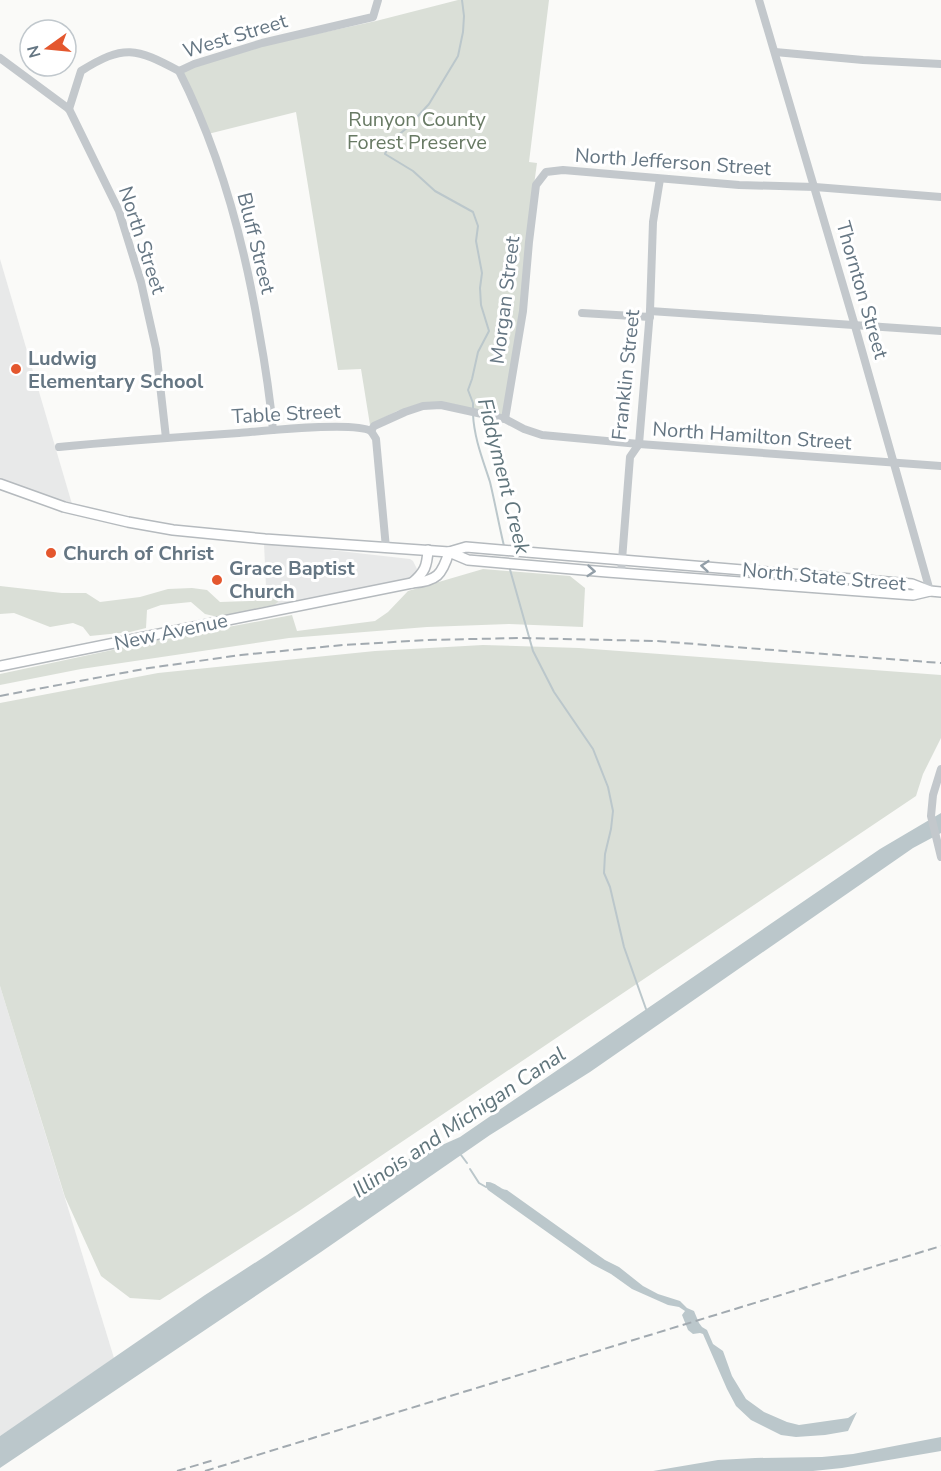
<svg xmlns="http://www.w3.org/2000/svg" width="941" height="1471" font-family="'Nunito Sans',sans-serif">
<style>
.built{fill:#e8e9e9}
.green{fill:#dadfd7}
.water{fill:#bbc7cb}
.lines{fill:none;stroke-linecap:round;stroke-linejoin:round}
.stream{stroke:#bbc7cb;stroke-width:2}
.major-casing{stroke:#b5babe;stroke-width:12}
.minor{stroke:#c3c8cc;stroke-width:8}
.major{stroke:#fff;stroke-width:9}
.rail{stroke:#a2aab0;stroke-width:2;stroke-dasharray:9 4.5;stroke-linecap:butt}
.oneway{stroke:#939fa8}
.poi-dot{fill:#e4572e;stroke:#fff;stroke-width:2}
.labels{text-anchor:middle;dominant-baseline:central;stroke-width:6;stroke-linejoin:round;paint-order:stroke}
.street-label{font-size:20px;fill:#657683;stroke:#fff}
.park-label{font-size:20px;fill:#687a64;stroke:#fff}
.poi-label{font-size:20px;font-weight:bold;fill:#657683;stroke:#fff;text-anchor:start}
.water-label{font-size:21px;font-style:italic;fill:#60757c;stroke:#fff}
</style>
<rect width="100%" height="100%" fill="#fafaf8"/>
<g class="built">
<path d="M0 259 72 504 22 488 0 479Z"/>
<path d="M264 544 286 545 410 559 413 561 417 569 416 575 409 580 267 608Z"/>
<path d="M0 986 114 1358 0 1436Z"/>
</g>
<g class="green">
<path d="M458 0H549L529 162 537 163 528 229 521 309 503 415 428 403 397 411 370 425 361 369 338 370 296 112 204 135 177 72 270 44 376 21Z"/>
<path d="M483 569 570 576 585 588 583 627 509 624 427 627 289 638 81 669 0 685V674L159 640 292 615 297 631 375 621 388 612 408 591Z"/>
<path d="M0 586 62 593H86L100 602 140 597 168 589 192 588 207 590 220 602 250 601 276 596 278 602 274 605 218 617 205 614 191 602 161 605 147 610 146 628 130 632 90 636 83 627 73 623 50 627 14 613 0 614Z"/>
<path d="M483 645 579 648 941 675V738L923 774 916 796 299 1211 160 1300 130 1298 101 1276 65 1197 0 986V703L158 673 375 651Z"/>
</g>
<g class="water">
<path d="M941 813V833L913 848 590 1072 490 1135 321 1252 0 1468V1436L205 1295 267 1255 415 1155 429 1148 442 1145 460 1137 505 1106 880 849Z"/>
<path d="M486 1182C495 1181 499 1189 507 1190L605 1260 619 1267 643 1286 658 1294 680 1301 687 1308 694 1311 699 1323 702 1327 707 1330 713 1344 723 1351 732 1376 746 1399 764 1412 787 1422 799 1425 848 1418 857 1412 848 1431 825 1435 796 1437 781 1435 751 1420 736 1406 727 1389 703 1334 700 1333 693 1334 688 1330 682 1315 685 1311 679 1307 668 1305 632 1289 611 1274 592 1264 488 1190 486 1187Z"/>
<path d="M941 1437V1451L842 1468 813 1471H653L718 1460 755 1458 822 1457 853 1454Z"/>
</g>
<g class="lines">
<g class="stream">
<path d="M462 0 464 16 463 32 458 56 429 104 408 127 390 142 385 154 413 171 435 191 473 212 478 226 476 241 482 273 480 288 481 305 489 331 478 352 472 379 468 390 473 403V409"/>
<path d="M473 414C474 438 483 460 490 482 495 503 499 525 504 546"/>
<path d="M509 566 533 651 554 692 593 749 608 787 613 811 611 829 605 854 604 873 610 887 624 947 646 1009"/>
<path d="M461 1155 467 1163"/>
<path d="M470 1169 479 1183 486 1187"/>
</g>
<g class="major-casing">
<g id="major">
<path d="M0 484 64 507 128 522 173 530 265 539 449 552 466 547 912 584 930 591 941 592"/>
<path d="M449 552 468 560 607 572 913 595 930 591"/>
<path d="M412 583C425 572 427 566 428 550"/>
<path d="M0 666 412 583C437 581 442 575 449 552"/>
</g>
</g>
<g class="minor">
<path d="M759 0 855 326 930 591"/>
<path d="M775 52 863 60 941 64"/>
<path d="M0 58 69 109 119 211 141 282 156 349 166 438"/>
<path d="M179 71C220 152 244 241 259 331 265 364 270 397 273 430"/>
<path d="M69 109 81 71C124 44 136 48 179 71L194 64 262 43 373 17 378 0"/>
<path d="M650 311 941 331"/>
<path d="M582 313 650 317"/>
<path d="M505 419 523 311 529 242 536 185 546 172 563 170 739 185 815 187 941 197"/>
<path d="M371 431 374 426 405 412 423 406 441 405 505 419 524 429 542 435 639 444 941 466"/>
<path d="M371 431 376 439 386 548"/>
<path d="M59 447C119 441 179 437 239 433 264 431 353 421 371 431"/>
<path d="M621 573 630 457 639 444 650 311 653 222 660 179"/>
<path d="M941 769 933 795 931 816 941 857"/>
</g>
<use href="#major" class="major"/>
<g class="rail">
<path d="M0 696 149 668 241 655 343 645 428 640 520 638 656 641 941 663"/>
<path d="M177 1471 214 1460"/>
<path d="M205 1471 941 1246"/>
</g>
</g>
<defs><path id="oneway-chevron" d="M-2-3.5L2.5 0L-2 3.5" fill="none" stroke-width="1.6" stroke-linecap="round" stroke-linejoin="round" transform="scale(1.5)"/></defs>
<g class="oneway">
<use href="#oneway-chevron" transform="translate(705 566) rotate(-175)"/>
<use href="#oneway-chevron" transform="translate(591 571) rotate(5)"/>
</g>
<g class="poi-dot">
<circle cx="16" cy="369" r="6"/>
<circle cx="51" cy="553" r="6"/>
<circle cx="217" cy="580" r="6"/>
</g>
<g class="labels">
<g class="street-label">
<text transform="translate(235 36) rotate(-17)">West Street</text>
<text transform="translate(673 162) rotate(4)">North Jefferson Street</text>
<text transform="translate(142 240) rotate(72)">North Street</text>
<text transform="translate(256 243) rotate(76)">Bluff Street</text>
<text transform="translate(862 290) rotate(74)">Thornton Street</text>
<text transform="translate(505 300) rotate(-83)">Morgan Street</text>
<text transform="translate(626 375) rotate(-84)">Franklin Street</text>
<text transform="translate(286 414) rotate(-3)">Table Street</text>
<text transform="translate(752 436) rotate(4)">North Hamilton Street</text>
<text transform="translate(824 577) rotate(5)">North State Street</text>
<text transform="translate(171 632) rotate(-12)">New Avenue</text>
</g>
<g class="park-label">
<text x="417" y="119">Runyon County<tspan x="417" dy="23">Forest Preserve</tspan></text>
</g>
<g class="poi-label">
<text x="28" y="358">Ludwig<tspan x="28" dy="23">Elementary School</tspan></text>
<text x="63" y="553">Church of Christ</text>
<text x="229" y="568">Grace Baptist<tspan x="229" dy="23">Church</tspan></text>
</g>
<g class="water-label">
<text transform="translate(504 476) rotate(76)">Fiddyment Creek</text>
<text transform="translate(459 1122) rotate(-34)">Illinois and Michigan Canal</text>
</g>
</g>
<g transform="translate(48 48) rotate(255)"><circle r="28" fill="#ffffff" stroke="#c1c8cd" stroke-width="1.5"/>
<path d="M0-4.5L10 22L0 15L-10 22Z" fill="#e4572e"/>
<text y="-9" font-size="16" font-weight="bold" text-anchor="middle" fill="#657683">N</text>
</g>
</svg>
